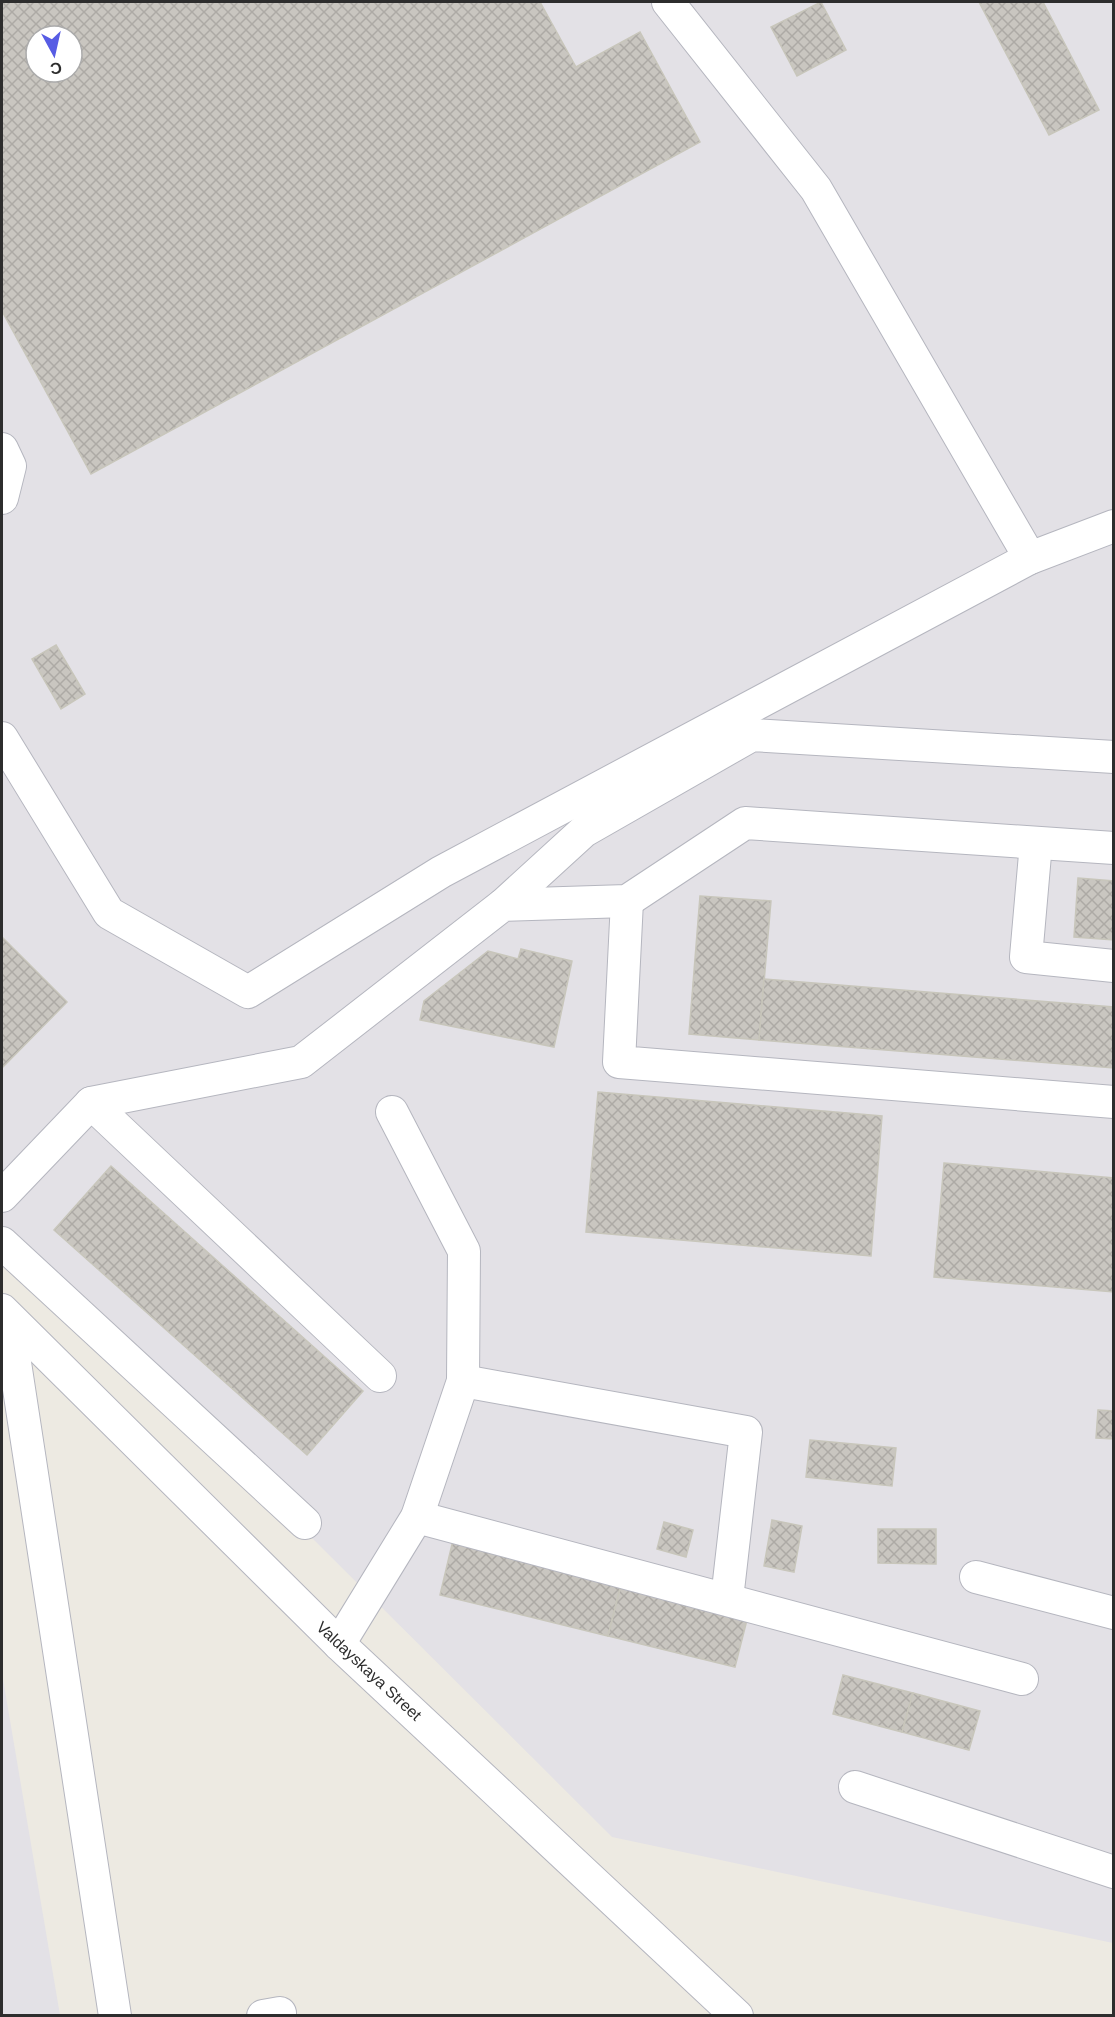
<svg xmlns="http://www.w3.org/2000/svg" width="1115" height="2017" font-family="Arial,sans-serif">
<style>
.industrial{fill:#e3e1e6;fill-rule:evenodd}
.building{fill:url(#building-cross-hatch);stroke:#c8c6bb;stroke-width:1.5;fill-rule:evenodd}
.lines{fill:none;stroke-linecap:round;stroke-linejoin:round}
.minor-casing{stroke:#b5b6bf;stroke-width:34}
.minor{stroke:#fff;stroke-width:32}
.labels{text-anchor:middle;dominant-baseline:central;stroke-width:5;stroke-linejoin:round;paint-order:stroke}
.street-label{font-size:16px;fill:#2d2d2d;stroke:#fff}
</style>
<defs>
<pattern id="building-cross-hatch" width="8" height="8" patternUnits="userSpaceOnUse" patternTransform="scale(1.5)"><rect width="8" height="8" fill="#c9c6c0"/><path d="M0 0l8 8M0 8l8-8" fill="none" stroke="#adaaa5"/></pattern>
</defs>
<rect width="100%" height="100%" fill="#edeae2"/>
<g class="industrial">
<path d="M2 2H1113V1943L612 1837 2 1229ZM36 36H72V72H36Z"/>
<path d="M2 1673 60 2015H2Z"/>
</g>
<g class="building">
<path d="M2 2H540L576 67 640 32 700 142 91 474 2 311ZM36 36H72V72H36Z"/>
<path d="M821 2 846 50 797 76 771 27Z"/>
<path d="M979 2H1043L1099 110 1049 135Z"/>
<path d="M56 645 85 694 61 709 32 659Z"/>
<path d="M1078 878 1114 881V940L1074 937Z"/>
<path d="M700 896 771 901 759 1040 689 1034Z"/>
<path d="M2 937 67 1002 2 1068Z"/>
<path d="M521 949 572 961 554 1047 420 1020 424 1001 488 951 518 959Z"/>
<path d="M764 979 1114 1007V1068L759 1040Z"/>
<path d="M598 1092 882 1116 871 1256 586 1232Z"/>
<path d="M944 1163 1114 1178V1292L934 1277Z"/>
<path d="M111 1166 363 1391 307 1455 54 1230Z"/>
<path d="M1098 1410 1114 1411V1439L1096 1438Z"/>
<path d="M810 1440 896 1448 892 1486 806 1477Z"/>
<path d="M772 1520 802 1526 794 1572 764 1566Z"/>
<path d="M664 1522 693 1530 686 1557 657 1549Z"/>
<path d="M878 1529H936V1564L878 1563Z"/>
<path d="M454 1536 623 1577 608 1636 440 1595Z"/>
<path d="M623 1577 750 1608 735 1667 608 1636Z"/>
<path d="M843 1675 913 1693 902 1732 833 1714Z"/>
<path d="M913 1693 980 1711 969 1750 902 1732Z"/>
</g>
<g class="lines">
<g class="minor-casing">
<g id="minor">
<path d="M668 2 816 189 1030 558"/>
<path d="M2 449 10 466 2 498"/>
<path d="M2 738 109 913 248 992 441 872 1030 558 1114 526"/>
<path d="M1036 843 1026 957 1114 966"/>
<path d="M627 901 619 1062 1114 1102"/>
<path d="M503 905 584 831 752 735 1114 757"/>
<path d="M91 1103 380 1376"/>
<path d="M2 1196 91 1103 301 1062 503 905 627 901 745 823 1114 848"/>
<path d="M2 1243 305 1523"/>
<path d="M2 1310 339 1644 737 2016"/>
<path d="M8 1317 115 2016"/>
<path d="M463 1381 746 1432 727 1599"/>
<path d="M417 1517 1022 1679"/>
<path d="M976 1577 1114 1613"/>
<path d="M339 1644 417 1517 463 1381 464 1251 392 1112"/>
<path d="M855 1787 1114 1872"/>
<path d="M263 2016 280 2013"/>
</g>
</g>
<use href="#minor" class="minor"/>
</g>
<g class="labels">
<g class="street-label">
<text transform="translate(369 1671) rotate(43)">Valdayskaya Street</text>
</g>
</g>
<rect width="1115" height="2017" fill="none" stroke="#2d2d2d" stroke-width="6"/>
<g transform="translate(54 54) rotate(172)"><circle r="28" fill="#ffffff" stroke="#ababab" stroke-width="1.5"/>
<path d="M0-4.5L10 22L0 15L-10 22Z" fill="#575ce4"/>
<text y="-9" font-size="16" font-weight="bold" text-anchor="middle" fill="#2d2d2d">С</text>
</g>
</svg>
